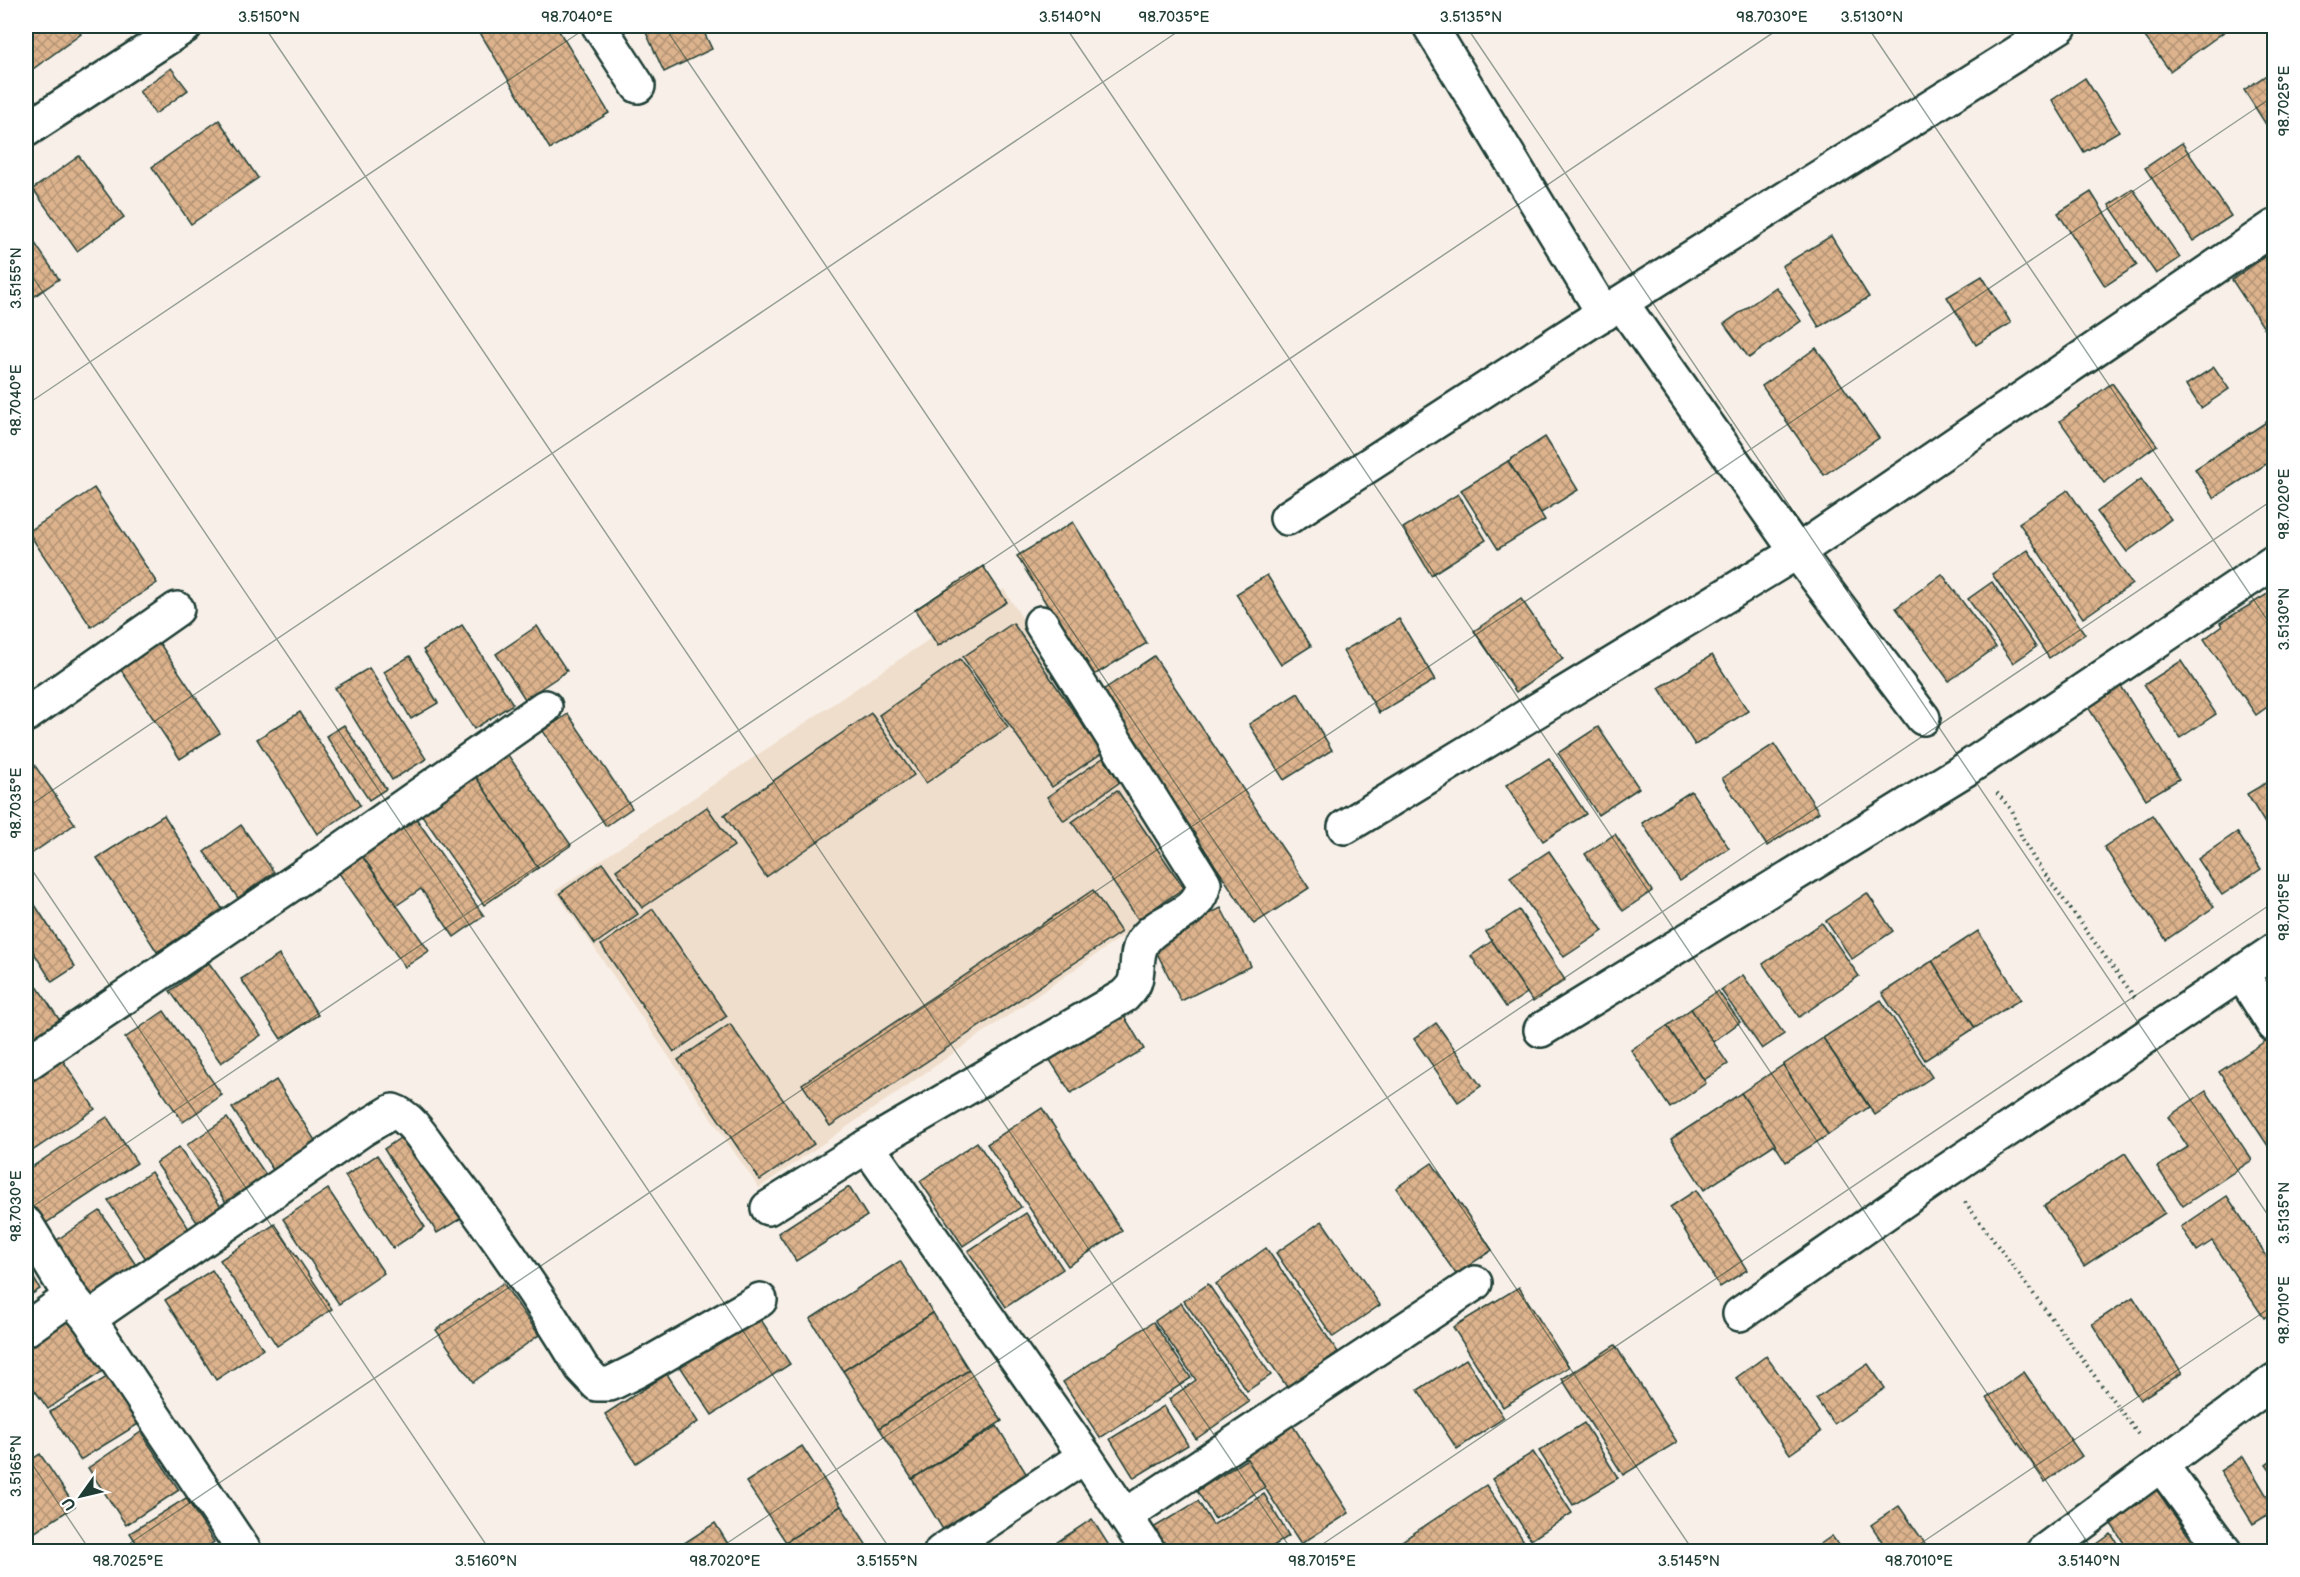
<svg xmlns="http://www.w3.org/2000/svg" width="2300" height="1577" font-family="'Balsamiq Sans',sans-serif">
<style>
.built{fill:#f0decd}
.building{fill:url(#building-cross-hatch);stroke:#1f3d34;stroke-width:1.5}
.lines{fill:none;stroke-linecap:round;stroke-linejoin:round}
.minor-casing{stroke:#1f3d34;stroke-width:38}
.path{stroke:#1f3d34;stroke-width:4;stroke-dasharray:1.5 4.5;stroke-linecap:butt}
.minor{stroke:#fff;stroke-width:33}
.ticks{fill:none;stroke:#1f3d34;stroke-width:1.5;stroke-opacity:0.45}
.neatline{fill:none;stroke:#1f3d34;stroke-width:2}
.ticks-label{font-size:15px;text-anchor:middle;fill:#1f3d34}
</style>
<defs>
<pattern id="building-cross-hatch" width="8" height="8" patternUnits="userSpaceOnUse" patternTransform="scale(1.5)"><rect width="8" height="8" fill="#ddb38d"/><path d="M0 0l8 8M0 8l8-8" fill="none" stroke="#b39374"/></pattern>
</defs>
<rect width="100%" height="100%" fill="#f8f0e8"/>
<filter id="ink" filterUnits="userSpaceOnUse"><feTurbulence type="fractalNoise" baseFrequency=".0167" numOctaves="2"/><feDisplacementMap in="SourceGraphic" scale="12" xChannelSelector="R" yChannelSelector="G"/><feConvolveMatrix kernelMatrix="1 2 1 2 8 2 1 2 1" color-interpolation-filters="sRGB"/></filter>
<g filter="url(#ink)">
<path class="built" d="M1004 589 1191 889 759 1188 555 891Z"/>
<g class="building">
<path d="M26 26H75L81 34 26 74Z"/>
<path d="M476 26H556L609 113 550 149Z"/>
<path d="M643 26H701L712 49 664 72Z"/>
<path d="M2137 26H2232L2170 71Z"/>
<path d="M171 68 188 90 155 114 139 91Z"/>
<path d="M2274 70V137L2244 90Z"/>
<path d="M2085 78 2119 131 2084 152 2052 100Z"/>
<path d="M219 120 258 178 191 224 152 167Z"/>
<path d="M2182 143 2231 216 2193 241 2145 168Z"/>
<path d="M79 156 124 217 77 251 33 189Z"/>
<path d="M2133 189 2180 258 2156 274 2109 205Z"/>
<path d="M2091 192 2137 265 2105 286 2058 213Z"/>
<path d="M26 230 59 279 26 302Z"/>
<path d="M1831 236 1869 297 1819 327 1782 266Z"/>
<path d="M2274 250V343L2232 280Z"/>
<path d="M1982 276 2011 323 1976 345 1947 297Z"/>
<path d="M1776 287 1801 321 1749 358 1724 324Z"/>
<path d="M1816 348 1879 438 1824 475 1762 386Z"/>
<path d="M2214 367 2229 389 2201 408 2186 385Z"/>
<path d="M2112 383 2157 445 2104 483 2060 421Z"/>
<path d="M2274 417V459L2214 498 2195 469Z"/>
<path d="M1545 437 1578 490 1541 513 1508 461Z"/>
<path d="M1508 461 1545 520 1498 549 1461 490Z"/>
<path d="M2141 479 2171 519 2127 552 2097 512Z"/>
<path d="M94 488 157 583 91 627 28 532Z"/>
<path d="M2068 490 2132 584 2083 618 2019 523Z"/>
<path d="M1458 494 1486 540 1431 575 1403 528Z"/>
<path d="M1073 522 1147 643 1091 677 1017 556Z"/>
<path d="M2028 550 2085 634 2049 658 1992 574Z"/>
<path d="M983 566 1007 602 938 646 915 610Z"/>
<path d="M1942 574 1996 647 1949 681 1896 608Z"/>
<path d="M1267 575 1311 646 1281 665 1236 594Z"/>
<path d="M1992 582 2036 647 2013 663 1968 599Z"/>
<path d="M2274 590V656L2271 658 2274 663V702L2256 715 2204 639 2222 626 2220 623Z"/>
<path d="M1521 599 1563 659 1516 692 1474 631Z"/>
<path d="M1399 619 1435 680 1379 713 1343 651Z"/>
<path d="M1013 623 1102 753 1052 787 963 657Z"/>
<path d="M462 625 513 704 474 729 423 650Z"/>
<path d="M537 626 567 671 525 699 496 654Z"/>
<path d="M158 641 220 733 180 759 119 667Z"/>
<path d="M1712 655 1748 711 1695 745 1659 688Z"/>
<path d="M410 656 438 703 411 719 384 672Z"/>
<path d="M1154 656 1309 888 1254 924 1100 692Z"/>
<path d="M960 659 1008 727 926 783 879 715Z"/>
<path d="M2181 661 2216 714 2180 738 2144 685Z"/>
<path d="M369 668 426 759 392 780 335 688Z"/>
<path d="M2121 686 2179 779 2146 799 2088 707Z"/>
<path d="M1298 693 1332 750 1284 780 1249 724Z"/>
<path d="M300 712 360 805 317 834 257 739Z"/>
<path d="M871 713 914 775 766 877 724 815Z"/>
<path d="M568 714 632 808 606 826 543 731Z"/>
<path d="M344 725 386 789 369 800 326 736Z"/>
<path d="M1598 727 1639 788 1598 815 1558 753Z"/>
<path d="M1774 744 1819 812 1767 846 1722 778Z"/>
<path d="M503 748 571 845 538 868 471 770Z"/>
<path d="M1103 758 1120 782 1064 821 1047 797Z"/>
<path d="M1549 758 1586 814 1543 841 1506 785Z"/>
<path d="M31 760 75 824 31 854 26 847V764Z"/>
<path d="M471 770 538 868 484 905 417 808Z"/>
<path d="M2274 778V838L2247 794Z"/>
<path d="M1117 790 1184 888 1138 919 1072 822Z"/>
<path d="M1691 791 1729 848 1680 881 1642 823Z"/>
<path d="M707 807 734 846 642 908 616 870Z"/>
<path d="M411 811 484 916 454 937 421 889 397 905 357 849Z"/>
<path d="M164 815 223 910 157 952 97 858Z"/>
<path d="M2152 815 2214 907 2166 940 2104 847Z"/>
<path d="M241 825 274 872 238 898 204 852Z"/>
<path d="M2237 832 2261 869 2222 895 2198 859Z"/>
<path d="M1615 834 1652 891 1623 911 1585 854Z"/>
<path d="M357 849 429 951 405 967 334 866Z"/>
<path d="M1549 851 1603 931 1564 957 1510 877Z"/>
<path d="M603 863 638 914 595 944 560 893Z"/>
<path d="M1093 890 1121 932 830 1126 802 1084Z"/>
<path d="M26 891 75 967 52 982 26 940Z"/>
<path d="M1867 893 1893 931 1852 959 1826 921Z"/>
<path d="M1221 908 1251 966 1181 1001 1152 943Z"/>
<path d="M653 909 727 1016 674 1052 601 945Z"/>
<path d="M1519 910 1565 980 1533 1002 1486 932Z"/>
<path d="M1822 923 1859 976 1799 1017 1763 964Z"/>
<path d="M1978 931 2021 999 1975 1028 1932 961Z"/>
<path d="M1492 941 1527 993 1506 1007 1471 956Z"/>
<path d="M279 955 318 1015 281 1039 241 979Z"/>
<path d="M1932 961 1975 1028 1925 1060 1882 993Z"/>
<path d="M209 963 261 1035 221 1063 170 991Z"/>
<path d="M1743 975 1784 1034 1762 1049 1721 990Z"/>
<path d="M30 976 63 1025 26 1050V980Z"/>
<path d="M1718 991 1740 1022 1713 1042 1691 1009Z"/>
<path d="M1881 1000 1932 1077 1875 1115 1823 1038Z"/>
<path d="M1691 1009 1728 1064 1704 1080 1667 1026Z"/>
<path d="M164 1011 222 1095 183 1122 125 1038Z"/>
<path d="M1121 1011 1144 1049 1071 1093 1048 1057Z"/>
<path d="M1436 1023 1481 1086 1458 1102 1414 1039Z"/>
<path d="M730 1024 814 1144 760 1180 678 1060Z"/>
<path d="M1667 1026 1706 1083 1670 1108 1631 1050Z"/>
<path d="M1823 1038 1869 1107 1828 1135 1783 1065Z"/>
<path d="M2267 1040 2274 1051V1146L2270 1149 2219 1072Z"/>
<path d="M60 1056 95 1109 26 1155V1078Z"/>
<path d="M1783 1065 1828 1135 1786 1162 1741 1093Z"/>
<path d="M276 1080 318 1145 275 1173 232 1108Z"/>
<path d="M2206 1091 2252 1160 2183 1206 2157 1167 2188 1147 2168 1117Z"/>
<path d="M1741 1093 1775 1144 1704 1190 1671 1139Z"/>
<path d="M1042 1108 1122 1231 1068 1266 987 1144Z"/>
<path d="M107 1117 137 1163 43 1225 26 1199V1171Z"/>
<path d="M227 1118 271 1182 231 1210 187 1145Z"/>
<path d="M409 1132 463 1217 437 1233 384 1149Z"/>
<path d="M977 1142 1021 1207 963 1246 920 1181Z"/>
<path d="M179 1147 222 1208 199 1225 156 1163Z"/>
<path d="M2125 1153 2165 1213 2084 1266 2044 1206Z"/>
<path d="M377 1155 425 1227 393 1248 345 1176Z"/>
<path d="M1432 1163 1492 1250 1456 1274 1396 1188Z"/>
<path d="M151 1172 194 1236 150 1265 108 1201Z"/>
<path d="M849 1187 867 1216 796 1261 778 1233Z"/>
<path d="M328 1189 384 1273 339 1304 283 1219Z"/>
<path d="M1696 1190 1747 1270 1720 1287 1670 1207Z"/>
<path d="M2227 1196 2274 1267V1311L2264 1318 2212 1241 2197 1251 2181 1227Z"/>
<path d="M100 1211 136 1265 91 1296 54 1242Z"/>
<path d="M1026 1213 1063 1269 1006 1307 968 1251Z"/>
<path d="M1322 1221 1380 1305 1333 1337 1276 1253Z"/>
<path d="M275 1224 332 1309 277 1346 220 1260Z"/>
<path d="M1266 1248 1338 1352 1287 1387 1216 1284Z"/>
<path d="M900 1261 933 1313 843 1371 810 1319Z"/>
<path d="M26 1265 40 1289 26 1298Z"/>
<path d="M212 1270 263 1349 216 1380 165 1300Z"/>
<path d="M503 1283 539 1335 473 1382 436 1330Z"/>
<path d="M1208 1284 1271 1375 1247 1391 1184 1301Z"/>
<path d="M1519 1287 1569 1367 1503 1407 1453 1327Z"/>
<path d="M2133 1297 2182 1373 2140 1400 2092 1324Z"/>
<path d="M1181 1303 1249 1402 1196 1439 1169 1399 1196 1380 1155 1321Z"/>
<path d="M62 1309 104 1370 48 1409 26 1378V1335Z"/>
<path d="M754 1309 790 1364 712 1415 676 1360Z"/>
<path d="M933 1313 969 1370 879 1428 843 1371Z"/>
<path d="M1153 1322 1191 1378 1100 1438 1063 1382Z"/>
<path d="M1615 1345 1677 1442 1623 1475 1562 1379Z"/>
<path d="M1766 1356 1821 1432 1790 1454 1736 1378Z"/>
<path d="M1466 1359 1504 1418 1457 1449 1418 1390Z"/>
<path d="M1868 1364 1885 1388 1834 1424 1816 1399Z"/>
<path d="M969 1370 1002 1421 912 1479 879 1428Z"/>
<path d="M2024 1372 2082 1456 2045 1482 1987 1398Z"/>
<path d="M667 1374 698 1422 636 1463 605 1414Z"/>
<path d="M110 1375 140 1423 80 1460 50 1412Z"/>
<path d="M1164 1406 1188 1445 1134 1478 1110 1439Z"/>
<path d="M1288 1418 1349 1513 1301 1544 1240 1449Z"/>
<path d="M1584 1423 1618 1478 1573 1505 1539 1451Z"/>
<path d="M997 1426 1032 1483 947 1536 912 1479Z"/>
<path d="M141 1432 179 1490 126 1525 88 1468Z"/>
<path d="M802 1446 841 1506 786 1542 746 1482Z"/>
<path d="M1533 1452 1572 1513 1531 1540 1492 1479Z"/>
<path d="M40 1454 75 1506 26 1538V1463Z"/>
<path d="M2243 1456 2274 1508V1511L2253 1524 2220 1471Z"/>
<path d="M1247 1459 1265 1487 1215 1519 1197 1491Z"/>
<path d="M2274 1459V1476L2266 1465Z"/>
<path d="M1486 1485 1526 1544 1514 1552H1392L1390 1549Z"/>
<path d="M2156 1489 2200 1552H2130L2109 1521Z"/>
<path d="M1264 1494 1289 1536 1264 1552H1168L1153 1528 1198 1501 1213 1525Z"/>
<path d="M186 1498 214 1542 200 1552H142L130 1533Z"/>
<path d="M841 1506 871 1552H792L786 1542Z"/>
<path d="M1899 1506 1931 1552H1889L1871 1525Z"/>
<path d="M1092 1519 1113 1552H1042Z"/>
<path d="M715 1523 733 1552 672 1551Z"/>
<path d="M2111 1534 2123 1552H2086Z"/>
<path d="M1832 1536 1843 1552H1809Z"/>
<path d="M1742 1543 1748 1552H1729Z"/>
</g>
<g class="lines">
<g class="minor-casing">
<g id="minor">
<path d="M599 26 638 86"/>
<path d="M1430 26 1604 314"/>
<path d="M26 130 185 26"/>
<path d="M1622 304 1797 552 1923 718"/>
<path d="M1287 518 1588 323 2060 26"/>
<path d="M26 715 177 609"/>
<path d="M1345 827 1797 552 2274 227"/>
<path d="M2242 974 2274 1025"/>
<path d="M1541 1030 1966 769 2274 562"/>
<path d="M26 1064 327 860 545 707"/>
<path d="M867 1146 1124 996C1128 992 1134 986 1135 981 1139 967 1135 952 1144 940 1161 917 1199 917 1204 883L1041 623"/>
<path d="M768 1208 867 1146 1085 1456 1149 1552"/>
<path d="M26 1224 71 1297 89 1319 245 1552"/>
<path d="M1740 1314 1943 1173 2274 951"/>
<path d="M89 1319 363 1129 393 1111C412 1117 427 1145 439 1160 491 1227 539 1296 582 1368L597 1384H610L638 1370 760 1300"/>
<path d="M26 1329 71 1297"/>
<path d="M2161 1465 2225 1552"/>
<path d="M1125 1516 1475 1283"/>
<path d="M941 1552 1085 1456"/>
<path d="M2043 1552 2274 1381"/>
</g>
</g>
<g class="path">
<path d="M1997 793 2012 810 2022 838 2034 859 2136 999"/>
<path d="M1965 1202 2138 1434"/>
</g>
<use href="#minor" class="minor"/>
</g>
</g>
<path class="ticks" d="M264 26 1293 1552M664 26 1694 1552M1065 26 2094 1552M1466 26 2274 1224M1867 26 2274 630M2267 26 2274 36M26 267 892 1552M26 405 589 26M26 808 1186 26M26 861 491 1552M26 1211 1783 26M26 1455 91 1552M117 1552 2274 96M714 1552 2274 499M1311 1552 2274 902M1908 1552 2274 1305"/>
<rect width="2300" height="1577" fill="none" stroke="#fff" stroke-width="66"/>
<g transform="translate(81 1496) rotate(236)" stroke="#ffffff" stroke-width="4.5" paint-order="stroke">
<path d="M0-4.5L10 22L0 15L-10 22Z" fill="#1f3d34"/>
<text y="-9" font-size="16" font-weight="bold" text-anchor="middle" fill="#1f3d34">U</text>
</g>
<rect x="33" y="33" width="2234" height="1511" class="neatline"/>
<g class="ticks-label">
<text x="269" y="22">3.5150°N</text>
<text x="577" y="22">98.7040°E</text>
<text x="1070" y="22">3.5140°N</text>
<text x="1174" y="22">98.7035°E</text>
<text x="1471" y="22">3.5135°N</text>
<text x="1772" y="22">98.7030°E</text>
<text x="1872" y="22">3.5130°N</text>
<text transform="translate(2284 101) rotate(-90)" y="5">98.7025°E</text>
<text transform="translate(16 278) rotate(-90)" y="5">3.5155°N</text>
<text transform="translate(16 400) rotate(-90)" y="5">98.7040°E</text>
<text transform="translate(2284 504) rotate(-90)" y="5">98.7020°E</text>
<text transform="translate(2284 619) rotate(-90)" y="5">3.5130°N</text>
<text transform="translate(16 803) rotate(-90)" y="5">98.7035°E</text>
<text transform="translate(2284 907) rotate(-90)" y="5">98.7015°E</text>
<text transform="translate(16 1206) rotate(-90)" y="5">98.7030°E</text>
<text transform="translate(2284 1213) rotate(-90)" y="5">3.5135°N</text>
<text transform="translate(2284 1310) rotate(-90)" y="5">98.7010°E</text>
<text transform="translate(16 1466) rotate(-90)" y="5">3.5165°N</text>
<text x="128" y="1566">98.7025°E</text>
<text x="486" y="1566">3.5160°N</text>
<text x="725" y="1566">98.7020°E</text>
<text x="887" y="1566">3.5155°N</text>
<text x="1322" y="1566">98.7015°E</text>
<text x="1689" y="1566">3.5145°N</text>
<text x="1919" y="1566">98.7010°E</text>
<text x="2089" y="1566">3.5140°N</text>
</g>
</svg>
